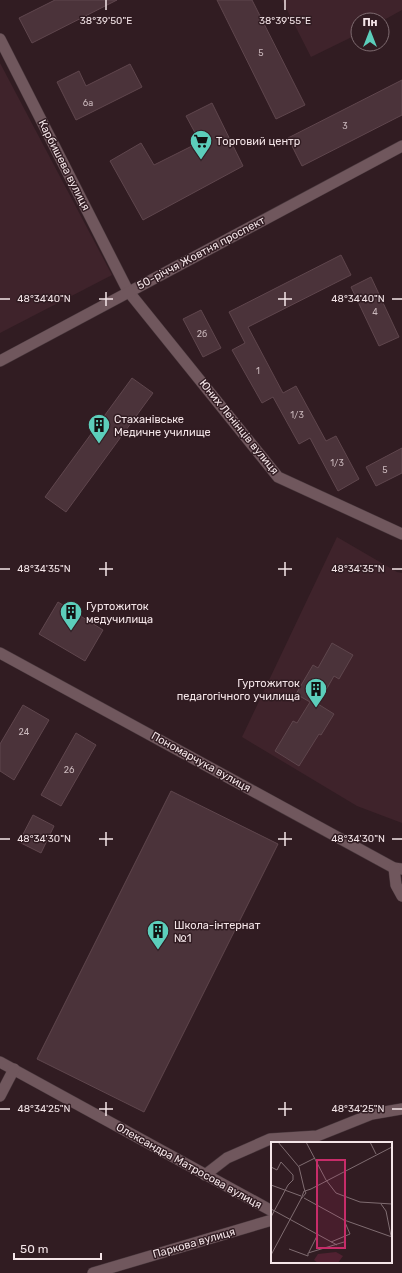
<svg xmlns="http://www.w3.org/2000/svg" width="402" height="1273" font-family="Rubik,sans-serif">
<style>
.built{fill:#3f232b}
.building{fill:#4b333a;stroke:#5f464d}
.lines{fill:none;stroke-linecap:round;stroke-linejoin:round}
.minor-casing{stroke:#48373c;stroke-width:12}
.tertiary-casing{stroke:#48373c;stroke-width:12}
.minor{stroke:#70575d;stroke-width:11}
.tertiary{stroke:#70575d;stroke-width:11}
.ticks{fill:none;stroke:#f4e5e8;stroke-width:1.5}
.labels{text-anchor:middle;dominant-baseline:central;stroke-width:3;stroke-linejoin:round;paint-order:stroke}
.number-label{font-size:9px;fill:#cab8bc}
.poi-label{font-size:11px;fill:#f4e5e8;stroke:#311c22;text-anchor:start}
.street-label{font-size:11px;fill:#f4e5e8;stroke:#311c22}
.inset-road{fill:none;stroke:#7f6c71;stroke-width:1}
.view{fill:#c72c69;fill-opacity:0.15;stroke:#c72c69;stroke-width:2}
.inset-edge{fill:none;stroke:#f4e5e8;stroke-width:2}
.ticks-label{font-size:10px;text-anchor:middle;fill:#f4e5e8;stroke:#311c22;stroke-width:3;stroke-linejoin:round;paint-order:stroke}
</style>
<rect width="100%" height="100%" fill="#311c22"/>
<g class="built">
<path d="M282 0H402V10L382 21 358 20V34L311 57Z"/>
<path d="M0 63 112 275 0 333Z"/>
<path d="M337 537 397 572 402 573V823L357 806 242 737Z"/>
</g>
<g class="building">
<path d="M55 0H117L32 43 19 18Z"/>
<path d="M217 0H252L305 105 276 119Z"/>
<path d="M130 64 142 87 76 120 57 82 79 71 86 86Z"/>
<path d="M402 80V115L302 166 288 138Z"/>
<path d="M212 103 243 166 143 220 110 161 141 143 154 165 200 142 186 116Z"/>
<path d="M341 255 351 275 248 327 283 393 296 386 326 441 336 436 359 479 338 491 310 438 299 444 273 397 262 403 232 350 245 343 229 312Z"/>
<path d="M371 277 399 337 379 346 351 287Z"/>
<path d="M201 310 221 348 203 357 183 319Z"/>
<path d="M132 378 153 393 66 512 45 497Z"/>
<path d="M402 448V473L376 486 366 467Z"/>
<path d="M58 602 103 630 85 661 39 634Z"/>
<path d="M332 643 353 655 339 679 334 676 318 704 334 714 321 735 319 734 299 766 275 751 293 721 297 723 310 702 296 694 313 665 318 668Z"/>
<path d="M23 705 49 720 14 780 0 771V744Z"/>
<path d="M76 733 96 745 61 806 41 795Z"/>
<path d="M171 791 278 844 144 1112 37 1059Z"/>
<path d="M33 815 54 826 41 853 19 842Z"/>
</g>
<g class="lines">
<g class="minor-casing">
<g id="minor">
<path d="M0 39 128 291 278 477 402 534"/>
<path d="M0 653 394 868 402 869"/>
<path d="M394 868 396 885 402 896"/>
<path d="M0 1062 272 1211"/>
<path d="M0 1096 14 1069"/>
<path d="M205 1175 227 1158 270 1139 317 1136 372 1114 402 1109"/>
<path d="M93 1273 272 1220"/>
</g>
</g>
<g class="tertiary-casing">
<path id="tertiary" d="M0 361 402 146"/>
</g>
<use href="#minor" class="minor"/>
<use href="#tertiary" class="tertiary"/>
</g>
<path class="ticks" d="M106 0V10M285 0V10M106 292V306M285 292V306M0 299H10M99 299H113M278 299H292M392 299H402M106 562V576M285 562V576M0 569H10M99 569H113M278 569H292M392 569H402M106 832V846M285 832V846M0 839H10M99 839H113M278 839H292M392 839H402M106 1102V1116M285 1102V1116M0 1109H10M99 1109H113M278 1109H292M392 1109H402"/>
<defs>
<g id="supermarket-pin" transform="scale(1.15)"><path d="M0 17L-7.5 6A9.5 9.5 0 1 1 7.5 6Z" fill="#5ccebb" stroke="#311c22"/><path d="M-6-5.5h2.5l.6 2H6L4.5 2H-2.5L-4.4-4H-6ZM-1.5 3.2a1.3 1.3 0 1 0 .1 0ZM3 3.2a1.3 1.3 0 1 0 .1 0Z" fill="#111"/></g>
<g id="building-pin" transform="scale(1.15)"><path d="M0 17L-7.5 6A9.5 9.5 0 1 1 7.5 6Z" fill="#5ccebb" stroke="#311c22"/><path d="M-4-6H4V6H1V3H-1V6H-4ZM-2.5-4.3h1.7v1.8h-1.7ZM.8-4.3h1.7v1.8H.8ZM-2.5-1h1.7V.8h-1.7ZM.8-1h1.7V.8H.8Z" fill="#111"/></g>
</defs>
<g fill-rule="evenodd">
<use href="#supermarket-pin" x="201" y="141"/>
<use href="#building-pin" x="99" y="425"/>
<use href="#building-pin" x="71" y="612"/>
<use href="#building-pin" x="316" y="689"/>
<use href="#building-pin" x="158" y="931"/>
</g>
<g class="labels">
<g class="number-label">
<text x="261" y="53">5</text>
<text x="88" y="103">6а</text>
<text x="345" y="126">3</text>
<text x="375" y="312">4</text>
<text x="202" y="334">2б</text>
<text x="258" y="371">1</text>
<text x="297" y="415">1/3</text>
<text x="337" y="463">1/3</text>
<text x="385" y="470">5</text>
<text x="24" y="732">24</text>
<text x="69" y="770">26</text>
</g>
<g class="poi-label">
<text x="216" y="141">Торговий центр</text>
<text x="114" y="419">Стаханівське<tspan x="114" dy="13">Медичне училище</tspan></text>
<text x="86" y="606">Гуртожиток<tspan x="86" dy="13">медучилища</tspan></text>
<text x="300" y="683" text-anchor="end">Гуртожиток<tspan x="300" dy="13">педагогічного училища</tspan></text>
<text x="174" y="925">Школа-інтернат<tspan x="174" dy="13">№1</tspan></text>
</g>
<g class="street-label">
<text transform="translate(64 165) rotate(63)">Карбишева вулиця</text>
<text transform="translate(201 253) rotate(-28)">50-річчя Жовтня проспект</text>
<text transform="translate(239 427) rotate(51)">Юних Ленінців вулиця</text>
<text transform="translate(201 762) rotate(29)">Пономарчука вулиця</text>
<text transform="translate(189 1166) rotate(29)">Олександра Матросова вулиця</text>
<text transform="translate(194 1243) rotate(-16)">Паркова вулиця</text>
</g>
</g>
<g transform="translate(271 1142)">
<rect width="121" height="121" fill="#311c22"/>
<path d="M65 110 72 114 67 121H47L43 118 47 112Z" fill="#512131"/>
<path class="inset-road" d="M7 0 28 25 33 46 34 49 35 51 30 57 33 49H34L40 47 121 5M35 0 55 38 65 51 89 60 121 62M99 0 105 12M28 24 44 16M0 25 6 28 10 20 22 33V38L17 43 0 75M0 43 30 54M33 56 73 78 121 95M110 62 115 69 120 94M0 67 66 103M60 100 79 92 73 78M18 107 37 114V111L73 100M38 110 47 92M0 113 30 57"/>
<path class="view" d="M46 18H74V106H46Z"/>
<rect width="121" height="121" class="inset-edge"/>
</g>
<g class="ticks-label">
<text x="106" y="24">38°39'50"E</text>
<text x="285" y="24">38°39'55"E</text>
<text x="44" y="302">48°34'40"N</text>
<text x="358" y="302">48°34'40"N</text>
<text x="44" y="572">48°34'35"N</text>
<text x="358" y="572">48°34'35"N</text>
<text x="44" y="842">48°34'30"N</text>
<text x="358" y="842">48°34'30"N</text>
<text x="44" y="1112">48°34'25"N</text>
<text x="358" y="1112">48°34'25"N</text>
</g>
<g transform="translate(370 32)"><circle r="19" fill="#311c22" stroke="#7f6c71"/>
<path d="M0-3L7 15L0 10L-7 15Z" fill="#5ccebb"/>
<text y="-6" font-size="11" font-weight="bold" text-anchor="middle" fill="#f4e5e8">Пн</text>
</g>
<path d="M14 1253v6h87v-6" fill="none" stroke="#f4e5e8" stroke-width="2"/>
<text x="20" y="1253" font-size="12" fill="#f4e5e8" stroke="#311c22" stroke-width="3" paint-order="stroke">50 m</text>
</svg>
